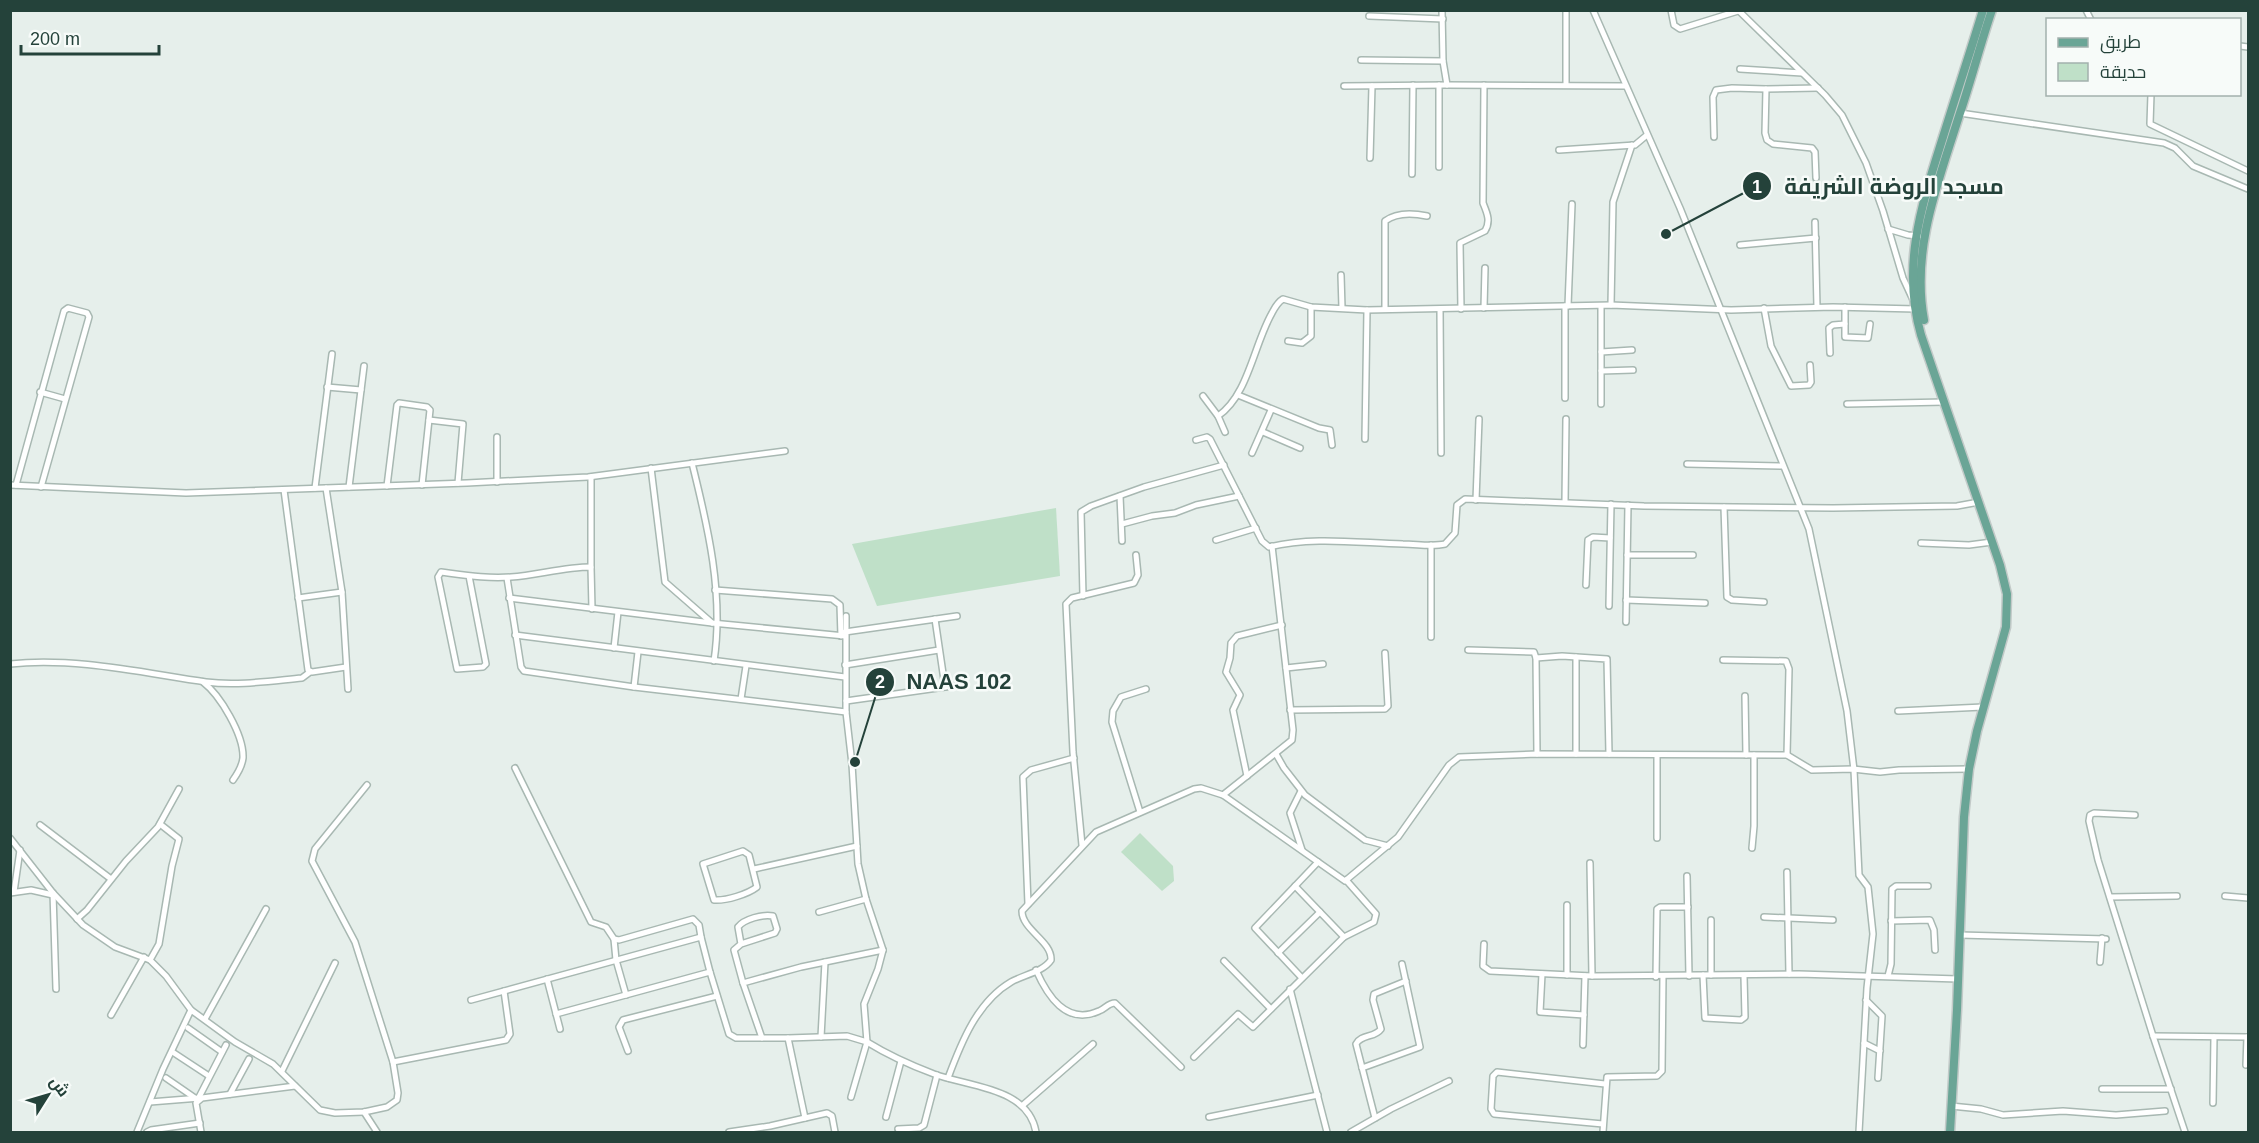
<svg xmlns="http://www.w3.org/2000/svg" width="2259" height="1143" font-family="Helvetica,Cairo,sans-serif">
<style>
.green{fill:#bfe0c8}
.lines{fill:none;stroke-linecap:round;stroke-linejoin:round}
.street-casing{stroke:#a8b8b2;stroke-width:8}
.primary-casing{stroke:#c2cac8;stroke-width:11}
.street{stroke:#fff;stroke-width:5}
.primary{stroke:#6aa596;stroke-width:8}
.leader{fill:none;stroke:#24423a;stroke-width:2}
.callout-dot{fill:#24423a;stroke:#f7fbf9;stroke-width:2}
.mark-label{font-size:18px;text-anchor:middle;font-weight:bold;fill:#fff}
.callout-label{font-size:22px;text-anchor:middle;font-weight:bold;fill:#24423a;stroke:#f7fbf9;stroke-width:5;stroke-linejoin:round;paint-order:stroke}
</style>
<rect width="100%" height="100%" fill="#e6efeb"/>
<g class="green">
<path d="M1056 508 1060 576 877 606 852 544Z"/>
<path d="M1140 833 1173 866 1174 881 1162 891 1121 852Z"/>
</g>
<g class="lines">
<g class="street-casing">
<g id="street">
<path d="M1442 10 1443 61 1447 85"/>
<path d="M1593 10 1680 208 1809 529 1847 711 1854 770 1859 875 1868 887 1873 934 1867 988 1859 1132"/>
<path d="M1671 10 1674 25 1680 29 1738 11"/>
<path d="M1738 10 1825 95 1842 115 1866 163 1883 211 1903 278 1914 302"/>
<path d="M2086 10 2091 20"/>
<path d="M1369 16 1443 19"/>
<path d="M2240 46 2248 47"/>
<path d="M1361 60 1443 61"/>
<path d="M1740 69 1802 73"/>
<path d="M1566 85V10"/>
<path d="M1344 86 1447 85 1625 86"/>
<path d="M1766 89 1765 133 1767 140 1773 144 1812 148 1815 152 1816 178"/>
<path d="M2151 94 2150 124 2248 171"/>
<path d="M1960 113 2164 143 2175 148 2193 166 2248 189"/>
<path d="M1714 137 1713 97 1716 90 1732 88 1766 89 1818 88"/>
<path d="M1559 150 1635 145 1647 135"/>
<path d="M1370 158 1372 86"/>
<path d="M1439 167V85"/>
<path d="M1412 174 1413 85"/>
<path d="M1815 222 1817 307"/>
<path d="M1888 229 1908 235 1919 236"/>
<path d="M1740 245 1816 238"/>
<path d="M1341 275 1342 308"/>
<path d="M1611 305 1613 202 1632 145"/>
<path d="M1568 306 1572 204"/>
<path d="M1484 308 1485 268"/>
<path d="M1764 308 1771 346 1791 386 1809 385 1811 382 1810 365"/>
<path d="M1385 309V221C1397 212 1413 213 1427 216"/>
<path d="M1440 309 1441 453"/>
<path d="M1461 309 1460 243 1485 231C1491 221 1487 213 1483 203L1484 85"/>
<path d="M1845 324V337L1868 338 1870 324"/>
<path d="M1288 341 1302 343 1311 336V307"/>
<path d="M1601 352 1632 350"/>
<path d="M1830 353 1829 328 1833 325 1845 324V307"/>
<path d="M1601 371 1633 370"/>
<path d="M327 387 361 390"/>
<path d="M40 392 65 399"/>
<path d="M1238 395 1319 428 1330 430 1332 445"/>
<path d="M1203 396 1218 416 1225 432"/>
<path d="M1565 398V306"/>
<path d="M1601 404V306"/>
<path d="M1847 404 1945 402"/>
<path d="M1218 416C1248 396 1254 344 1272 313 1275 307 1278 302 1283 299L1311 307 1367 310 1611 305 1731 310 1833 307 1916 309"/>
<path d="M429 420 463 424 458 483"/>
<path d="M1263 432 1300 448"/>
<path d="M1365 439 1367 310"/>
<path d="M1196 440 1207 437 1210 439 1262 541 1269 547C1313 536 1359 543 1403 544 1417 544 1432 547 1445 544L1455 533 1457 505 1465 499 1644 506 1833 508 1957 506 1979 502"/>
<path d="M1252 453 1271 410"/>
<path d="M692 463C708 527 724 595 714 661"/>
<path d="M1687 464 1783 466"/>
<path d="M651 468 665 582 712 623"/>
<path d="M591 477V567"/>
<path d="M497 482V437"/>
<path d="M10 485 186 493 467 483 588 477 785 451"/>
<path d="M16 485 64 311 68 308 87 313 89 317 41 487"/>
<path d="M387 486 397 405 399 403 427 407 430 410 422 485"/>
<path d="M349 487 364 366"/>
<path d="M315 488 332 354"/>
<path d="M326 488 342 592 348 689"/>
<path d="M284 490 308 670 312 672 346 667"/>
<path d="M1120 496 1122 541"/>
<path d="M1476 500 1479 419"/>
<path d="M1565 502 1566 419"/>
<path d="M1724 507 1727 597 1732 600 1764 602"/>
<path d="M1122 524 1152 516 1175 513 1196 505 1239 496"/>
<path d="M1216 540 1256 528"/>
<path d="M1921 543 1969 545 1992 542"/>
<path d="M1431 545V637"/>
<path d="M1627 555H1693"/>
<path d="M469 576 486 664 483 667 457 669 438 577 441 572C464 575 488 579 511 577 538 575 564 567 591 567L592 609"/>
<path d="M507 578 521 667 524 671 634 687 846 712"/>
<path d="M1586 585 1588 540 1593 537 1610 538"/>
<path d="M715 590 832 599 840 605 841 636"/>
<path d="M1083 596 1081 512 1091 506 1144 487 1224 465"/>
<path d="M298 598 342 592"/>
<path d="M509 598 712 623 845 636"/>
<path d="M1626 600 1705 603"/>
<path d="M1609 606 1611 504"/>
<path d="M846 616V712L852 764 858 864 866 899 883 950 878 969 864 1004 867 1042C888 1055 910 1065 934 1074 969 1087 1028 1087 1036 1132"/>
<path d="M935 619 945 687"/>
<path d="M1626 622 1628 505"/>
<path d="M845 632 957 616"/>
<path d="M515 635 845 677"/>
<path d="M614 648 618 612"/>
<path d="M1468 650 1534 652 1536 658 1537 754"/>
<path d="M1536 658 1562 656 1607 659 1609 754"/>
<path d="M1723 660 1786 661 1789 669 1787 755"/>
<path d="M10 664C75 657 143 673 206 682 237 686 270 681 302 678L310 672"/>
<path d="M845 665 939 650"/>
<path d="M1286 668 1323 664"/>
<path d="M203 682C220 695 244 735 243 758 242 766 238 773 233 780"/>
<path d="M634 687 638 652"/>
<path d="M1745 696 1746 755"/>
<path d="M741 699 746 666"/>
<path d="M846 701 959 685"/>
<path d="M1290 710 1385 709 1388 706 1385 653"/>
<path d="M1898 711 1983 707"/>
<path d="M1276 754 1284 768 1305 795 1365 840 1388 846"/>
<path d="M1576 754V657"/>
<path d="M515 768 591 922 606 927 614 939 619 940 693 919 699 925 701 937"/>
<path d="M1247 776 1233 710 1240 695 1226 672 1230 658 1231 643 1237 636 1282 625"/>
<path d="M1301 791 1290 813 1302 850"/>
<path d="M1223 795 1345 881 1398 837 1449 765 1459 757 1537 754 1787 755 1812 770 1853 769 1880 772 1899 770 1969 769"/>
<path d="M1140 812 1112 722 1113 711 1121 697 1146 689"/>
<path d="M2135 815 2094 813 2090 815 2089 821 2098 860 2153 1036 2185 1132"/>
<path d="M40 825 111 879"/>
<path d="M10 838 53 893 83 925 115 947 150 960 166 976 191 1010"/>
<path d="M1657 838V755"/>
<path d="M1082 845 1073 752 1066 604 1072 598 1134 583 1138 575 1136 555"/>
<path d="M1752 848 1754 826V755"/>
<path d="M743 851 749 855 757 887C748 894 726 901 714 900L703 864Z"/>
<path d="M1590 863 1592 976"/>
<path d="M754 869 857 846"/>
<path d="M1787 872 1789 974"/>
<path d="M1687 876 1689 976"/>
<path d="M1295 886 1344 937"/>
<path d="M14 892 20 850"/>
<path d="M10 893 31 890 53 895"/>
<path d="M53 893 56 989"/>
<path d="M2225 896 2248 898"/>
<path d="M2110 897 2177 896"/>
<path d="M1028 904 1023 777 1031 770 1074 758"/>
<path d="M819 912 866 899"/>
<path d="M1764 917 1833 920"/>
<path d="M77 919 87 910 126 861 158 827 179 789"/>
<path d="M1891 921 1930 920 1934 930 1935 950"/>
<path d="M1960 935 2106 939"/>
<path d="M614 939 616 960 626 995"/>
<path d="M741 944 738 927C744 919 763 914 773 916L777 929 775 933 741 944 734 950 743 983"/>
<path d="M1484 944 1483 966 1490 971 1592 976 1799 974 1958 979"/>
<path d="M1278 953 1320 912"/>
<path d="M150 960 159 944 172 866 179 839 160 824"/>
<path d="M1224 961 1271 1009"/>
<path d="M2100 962 2102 938"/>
<path d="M1036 970C1047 995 1066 1026 1099 1011 1105 1009 1108 1003 1115 1003L1181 1067"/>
<path d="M710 972 729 1034 736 1038H788L805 1118"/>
<path d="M1542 974 1540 1012 1584 1015"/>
<path d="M1567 975V905"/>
<path d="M1703 975 1705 1018 1741 1020 1745 1017 1744 976"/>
<path d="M1711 975V920"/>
<path d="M1888 976 1891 964 1892 889 1896 886H1928"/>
<path d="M1656 977 1657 909 1660 907H1688"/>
<path d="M1302 978 1255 928 1318 862"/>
<path d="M547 979 560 1029"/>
<path d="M1290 989 1327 1132"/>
<path d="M471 1000 701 937 710 972 556 1014"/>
<path d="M1866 1000 1882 1016 1878 1078"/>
<path d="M111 1015 144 957"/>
<path d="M205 1019 266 909"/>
<path d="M188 1028 222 1052"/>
<path d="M2153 1036 2248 1037"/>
<path d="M821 1037 825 962"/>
<path d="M762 1038 743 983 801 967 883 950"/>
<path d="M788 1038 847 1036 867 1042 851 1097"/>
<path d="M1864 1043 1880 1051"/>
<path d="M1583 1045 1585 976"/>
<path d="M628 1051 619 1027 623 1020 717 996"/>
<path d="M174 1053 209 1076"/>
<path d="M1194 1057 1238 1014 1253 1027 1344 937 1374 922 1376 914 1346 880"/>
<path d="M393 1062 506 1040 510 1034 504 991"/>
<path d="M2246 1065 2247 1037"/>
<path d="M1362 1068 1420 1047 1402 964"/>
<path d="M282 1071 335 963"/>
<path d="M166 1078 195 1098"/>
<path d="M948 1078C961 1043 977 1002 1011 982 1023 975 1043 972 1051 960 1052 941 1022 930 1022 911L1096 832 1194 789 1201 788 1223 795 1292 740 1293 730 1272 546"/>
<path d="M2102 1089H2171"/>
<path d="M230 1094 249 1059"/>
<path d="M197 1101 226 1045"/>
<path d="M150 1102 200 1098"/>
<path d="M2213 1103 2214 1037"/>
<path d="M1023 1105 1093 1044"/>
<path d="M1951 1106 1981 1109 2003 1115 2063 1111 2116 1115 2165 1111"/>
<path d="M364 1112 377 1132"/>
<path d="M886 1117 901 1061"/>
<path d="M1209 1117 1318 1095"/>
<path d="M1375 1118 1356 1044C1361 1034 1375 1038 1381 1029L1373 1000 1374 994 1406 981"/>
<path d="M1603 1124 1494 1114 1491 1109 1493 1076 1497 1072 1605 1084"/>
<path d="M898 1129 919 1128 924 1125 937 1075"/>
<path d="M137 1132 163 1069 191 1010 235 1042 273 1064 320 1110 335 1113 364 1112 387 1107 397 1100 398 1093 393 1062 355 942 312 861 315 849 367 785"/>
<path d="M147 1132 151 1130 200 1123"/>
<path d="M201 1132 196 1103 202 1098 295 1086"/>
<path d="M729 1132 770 1126 827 1113 832 1116 835 1132"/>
<path d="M1351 1132 1391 1109 1449 1081"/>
<path d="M1603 1132 1607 1077 1657 1076 1662 1071 1663 976"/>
</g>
</g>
<g class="primary-casing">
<g id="primary">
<path d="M1924 320C1911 249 1938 183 1959 116 1971 81 1980 45 1992 10"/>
<path d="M1950 1132 1957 1010 1964 817 1969 769 1977 731 2006 627 2007 594 2000 565 1921 335C1901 265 1922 204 1943 137 1956 95 1970 53 1983 10"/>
</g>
</g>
<use href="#street" class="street"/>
<use href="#primary" class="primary"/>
</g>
<path class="leader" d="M1666 234L1757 186M855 762L880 682"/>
<g class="callout-dot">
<circle cx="1666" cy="234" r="6"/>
<circle cx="855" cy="762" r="6"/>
<circle cx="1757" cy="186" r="15"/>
<circle cx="880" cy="682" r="15"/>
</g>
<g class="mark-label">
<text x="1757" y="193">1</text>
<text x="880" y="688">2</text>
</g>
<g class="callout-label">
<text x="1894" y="194">مسجد الروضة الشريفة</text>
<text x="959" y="689">NAAS 102</text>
</g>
<rect width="2259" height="1143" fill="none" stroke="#24423a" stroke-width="24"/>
<rect x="2046" y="18" width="195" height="78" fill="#f7fbf9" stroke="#a3b1ad" stroke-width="1.5"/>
<rect x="2058" y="38" width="30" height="9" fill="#6aa596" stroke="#a3b1ad" stroke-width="1.5"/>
<text x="2100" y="48" font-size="18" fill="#24423a">طريق</text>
<rect x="2058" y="63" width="30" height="18" fill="#bfe0c8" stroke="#a3b1ad" stroke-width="1.5"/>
<text x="2100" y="78" font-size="18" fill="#24423a">حديقة</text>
<g transform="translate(48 1095) rotate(53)" stroke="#f7fbf9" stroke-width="4.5" paint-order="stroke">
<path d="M0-4.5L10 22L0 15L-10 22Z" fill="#24423a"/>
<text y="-9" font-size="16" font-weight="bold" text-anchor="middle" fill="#24423a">ش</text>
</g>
<path d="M21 45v9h138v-9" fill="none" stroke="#24423a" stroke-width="3"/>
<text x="30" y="45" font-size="18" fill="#24423a" stroke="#f7fbf9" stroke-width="4.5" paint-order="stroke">200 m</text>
</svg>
